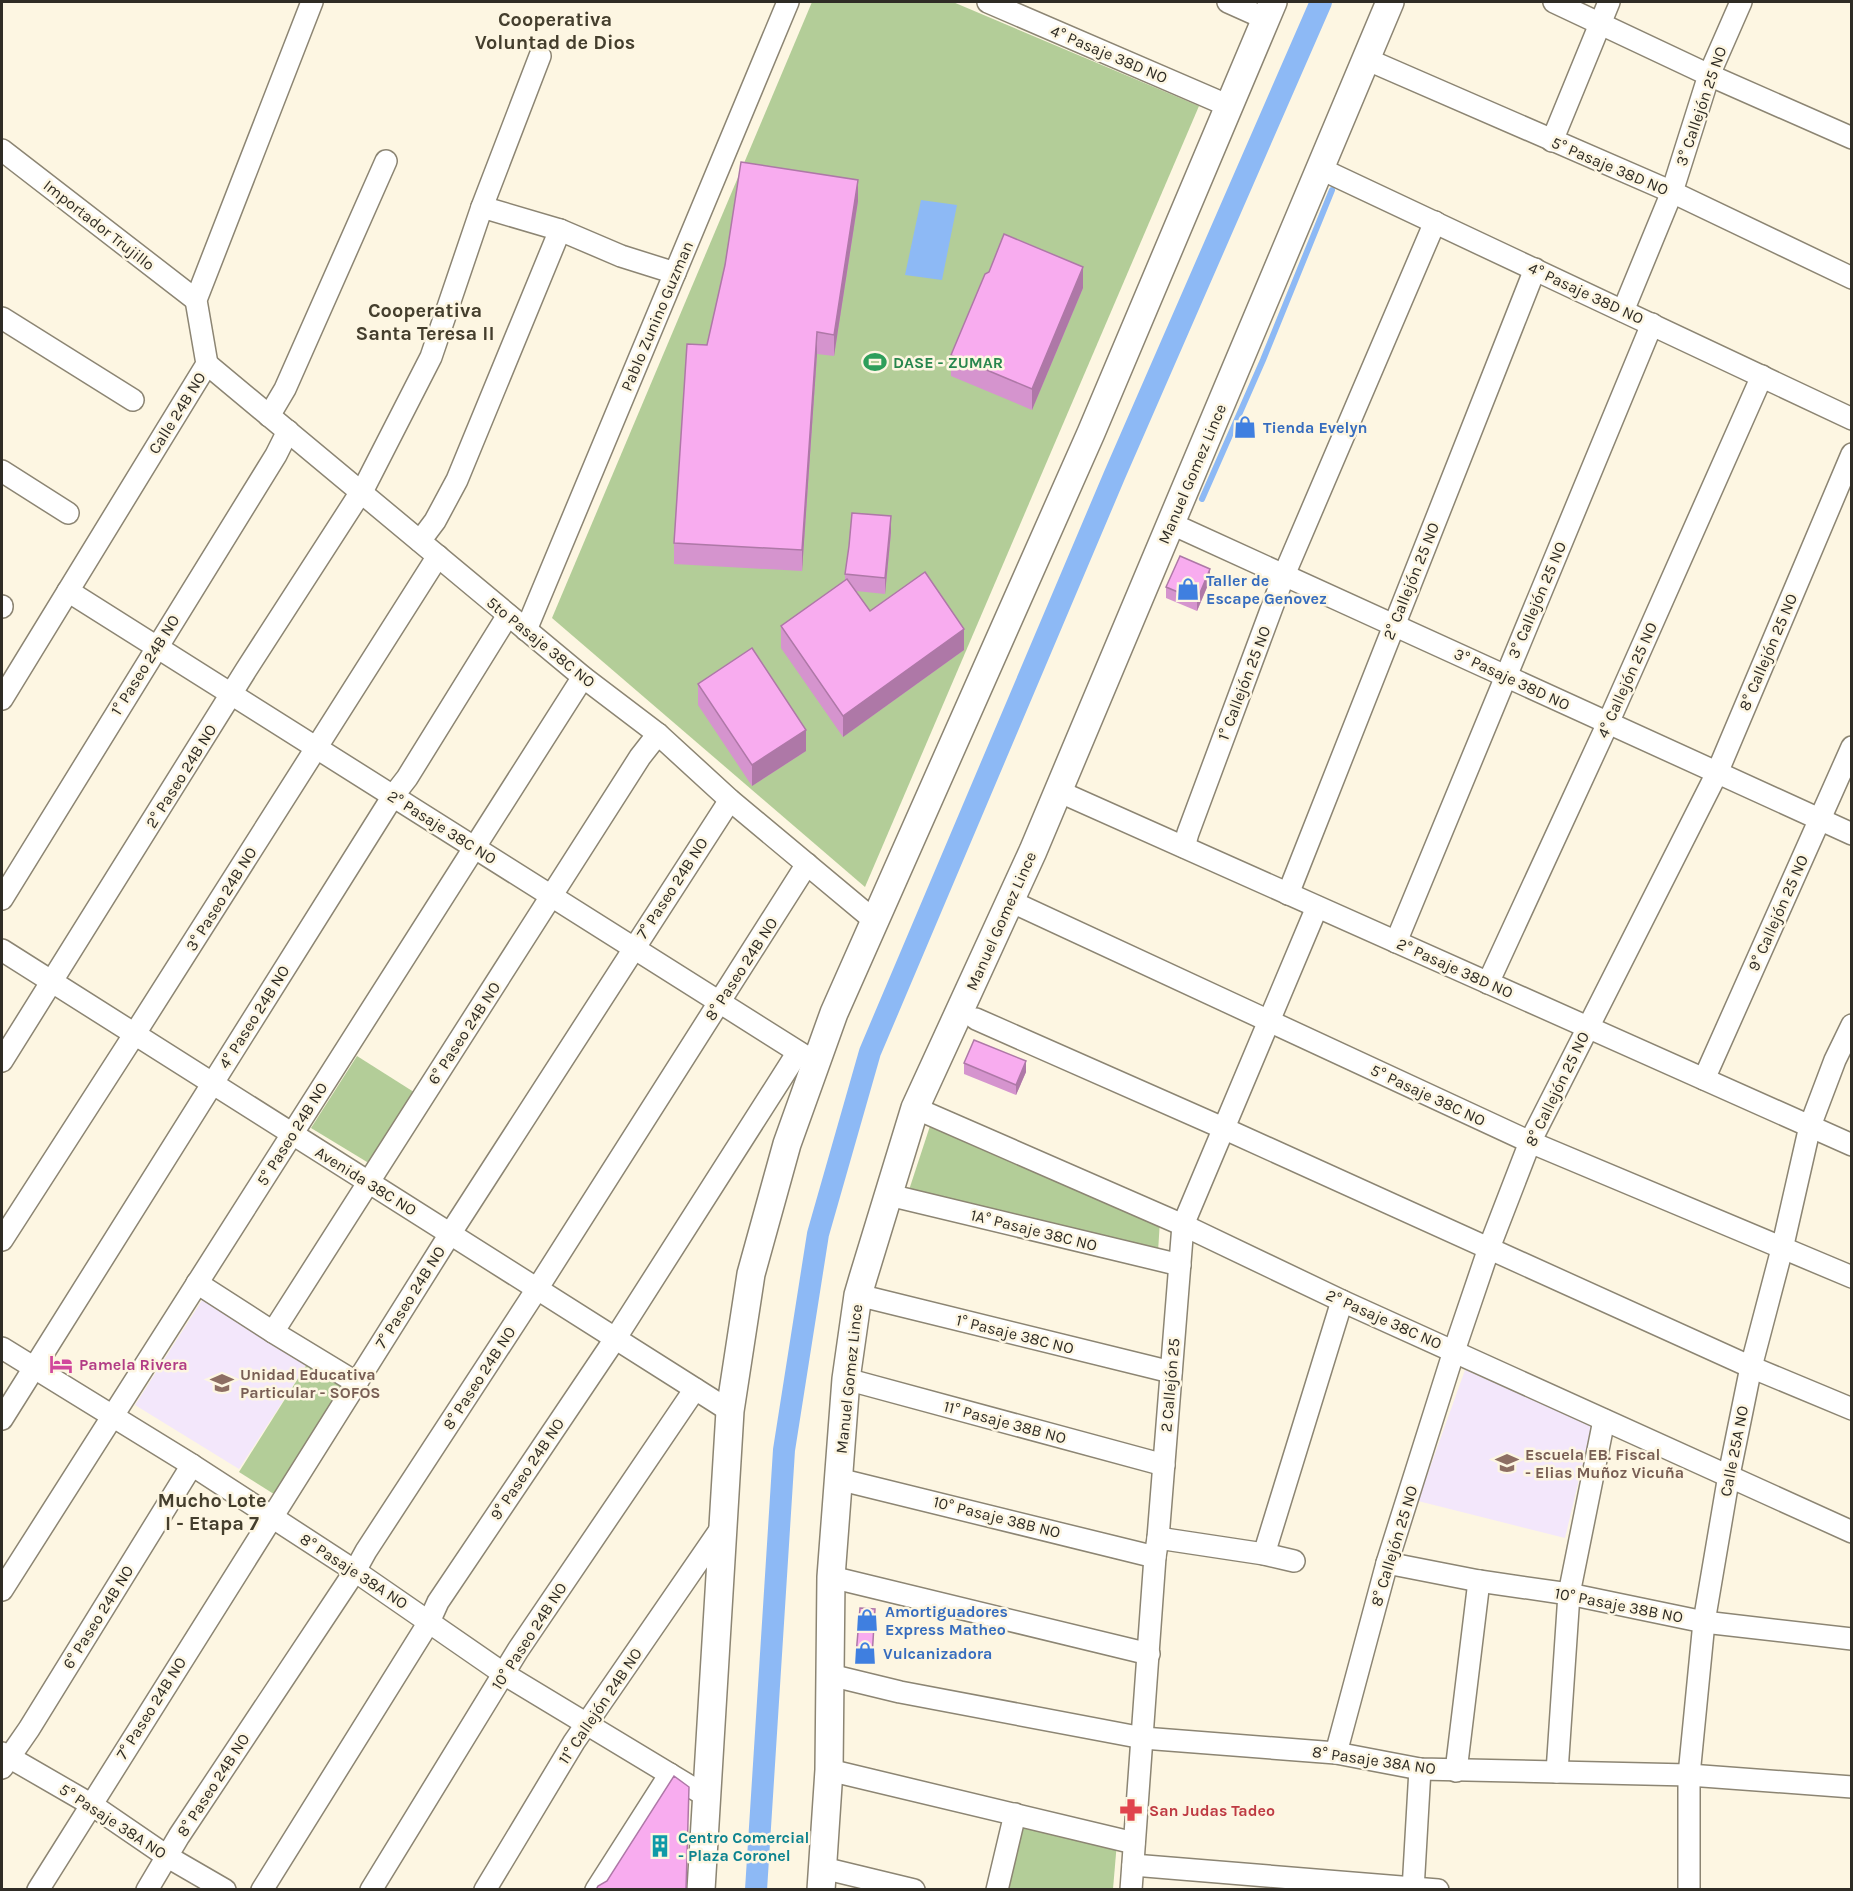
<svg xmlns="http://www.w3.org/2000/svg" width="1853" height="1891" font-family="Karla,sans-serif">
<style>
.education{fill:#f3e7fb}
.green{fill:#b3cd98}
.water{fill:#8db9f5}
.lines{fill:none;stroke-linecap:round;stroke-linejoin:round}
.stream{stroke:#8db9f5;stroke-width:6}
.canal{stroke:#8db9f5;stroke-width:22}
.minor-casing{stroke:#8c8573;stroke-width:24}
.major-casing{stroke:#8c8573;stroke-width:30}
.minor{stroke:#fff;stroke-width:21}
.major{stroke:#fff;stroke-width:27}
.wall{fill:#d594ce}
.shaded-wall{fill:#ae78a7}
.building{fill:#f8acef;stroke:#ae78a7;stroke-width:1.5}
.labels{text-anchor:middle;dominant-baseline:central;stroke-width:5;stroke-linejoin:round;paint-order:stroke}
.street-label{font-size:16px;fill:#2f2c25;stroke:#fdf6e2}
.leisure-label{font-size:16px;font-weight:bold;fill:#27864d;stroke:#fdf6e2;text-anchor:start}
.shop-label{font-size:16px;font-weight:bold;fill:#366cbe;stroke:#fdf6e2;text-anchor:start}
.hotel-label{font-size:16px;font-weight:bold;fill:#b23c85;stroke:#fdf6e2;text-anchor:start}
.education-label{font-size:16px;font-weight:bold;fill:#785e54;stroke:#fdf6e2;text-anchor:start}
.health-label{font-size:16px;font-weight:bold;fill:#be3a42;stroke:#fdf6e2;text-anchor:start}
.culture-label{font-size:16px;font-weight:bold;fill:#0d838f;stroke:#fdf6e2;text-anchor:start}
.quarter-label{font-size:20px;font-weight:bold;fill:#443e2d;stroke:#fdf6e2}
</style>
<rect width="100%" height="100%" fill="#fdf6e2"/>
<g class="education">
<path d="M206 1294 309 1361 239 1469 135 1405Z"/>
<path d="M1465 1370 1592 1425 1565 1538 1418 1501Z"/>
</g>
<g class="green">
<path d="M812 2H953L1199 106 865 887 552 618Z"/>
<path d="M357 1056 417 1094 372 1165 311 1128Z"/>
<path d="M931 1123 1160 1220 1158 1252 908 1193Z"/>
<path d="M309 1361 346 1385 277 1496 239 1472Z"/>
<path d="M1022 1820 1117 1842 1113 1889 1005 1890Z"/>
</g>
<path class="water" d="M921 200 957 205 942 280 905 275Z"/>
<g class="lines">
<path class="stream" d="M1202 499 1263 360 1332 190"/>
<path class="canal" d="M756 1890 784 1450 818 1234 870 1052 1115 474 1321 2"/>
<g class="minor-casing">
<g id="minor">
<path d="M988 2 1229 106"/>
<path d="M1228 2 1266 19"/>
<path d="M1554 2 1709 75 1852 138"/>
<path d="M1366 59 1672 192 1852 278"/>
<path d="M1552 141 1609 2"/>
<path d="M2 150 196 300"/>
<path d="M1319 168 1852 419"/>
<path d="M482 207 560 230 621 256 675 273"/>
<path d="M1623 311 1672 192 1709 75 1741 2"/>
<path d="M2 318 133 400"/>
<path d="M207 364 583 677 658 734 730 800 875 921"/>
<path d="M269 416 285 389 386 161"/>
<path d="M2 471 68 513"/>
<path d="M1172 524 1852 834"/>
<path d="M420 541 435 521 457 480 560 230"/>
<path d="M68 591 808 1058"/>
<path d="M2 606V607"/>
<path d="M526 630 788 2"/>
<path d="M2 699 207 364 196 300 312 2"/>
<path d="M1058 791 1852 1145"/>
<path d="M1184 847 1188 833 1284 575 1435 222"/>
<path d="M1288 894 1535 269"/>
<path d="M2 899 276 455 288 431"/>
<path d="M1010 901 1530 1142 1852 1277"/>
<path d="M1396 942 1652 324"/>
<path d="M2 950 730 1411"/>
<path d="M1488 983 1608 723 1762 376"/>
<path d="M976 1019 1223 1128 1751 1367 1852 1409"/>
<path d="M2 1061 246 670 366 484 431 357 482 207 540 56"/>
<path d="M1704 1079 1852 747"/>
<path d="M915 1108 1183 1225 1342 1301 1852 1532"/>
<path d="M889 1195 1180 1265"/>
<path d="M2 1240 134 1035 438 556"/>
<path d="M197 1283 273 1332 357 1383"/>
<path d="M858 1295 1171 1372"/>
<path d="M273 1332 640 757 658 734"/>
<path d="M2 1348 192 1465 355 1571 504 1674 706 1796"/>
<path d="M846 1379 1164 1465"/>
<path d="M2 1419 393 796 407 778 508 615"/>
<path d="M838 1479 1155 1557"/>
<path d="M1158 1538 1264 1554 1294 1561"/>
<path d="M1264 1554 1342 1301"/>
<path d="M1387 1563 1479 1581 1569 1594 1704 1622 1852 1639"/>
<path d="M831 1577 1149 1654"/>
<path d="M2 1590 583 677"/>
<path d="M830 1675 900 1692 1143 1738 1336 1753 1420 1769 1689 1775 1852 1787"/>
<path d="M2 1753 92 1805 168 1857 225 1890"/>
<path d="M1336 1753 1387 1563 1454 1351 1489 1248 1530 1142 1717 773 1852 454"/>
<path d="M2 1768 29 1729 192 1465"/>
<path d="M829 1770 1134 1843"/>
<path d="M1456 1771 1479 1581"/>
<path d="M1557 1772 1569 1594 1604 1420"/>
<path d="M1133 1865 1438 1890"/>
<path d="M823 1868 914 1890"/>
<path d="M38 1890 450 1234 730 800"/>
<path d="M147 1890 179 1836 355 1571 366 1551 537 1289 807 864"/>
<path d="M262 1890 429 1622 438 1602 615 1339 798 1052"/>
<path d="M371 1890 518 1650 695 1389"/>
<path d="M485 1890 574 1742 722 1527"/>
<path d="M596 1890 670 1774"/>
<path d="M997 1890 1015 1814"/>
<path d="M1131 1890 1155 1557 1158 1538 1183 1225 1317 907"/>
<path d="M1413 1890 1420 1769"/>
<path d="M1689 1890V1775L1704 1622 1729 1475 1751 1367 1782 1249 1810 1126 1835 1060 1852 1025"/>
</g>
</g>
<g class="major-casing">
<g id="major">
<path d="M701 1890 730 1411 751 1274 787 1144 834 1013 1091 433 1273 2"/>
<path d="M821 1890 829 1770 831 1577 846 1379 858 1295 863 1278 915 1108 1033 851 1390 2"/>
</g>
</g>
<use href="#minor" class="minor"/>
<use href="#major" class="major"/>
</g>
<g class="wall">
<path d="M858 201 834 356 817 354 802 571 674 564V543L707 345Z"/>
<path d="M989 272 1083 288 1032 410 951 376V355Z"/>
<path d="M891 532 885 594 856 591 870 611 964 650 843 737 781 648V626L845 581V574Z"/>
<path d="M1210 580 1197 611 1166 598V587Z"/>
<path d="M698 684 806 751 752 786 698 705Z"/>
<path d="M964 1063 1026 1072 1016 1095 964 1074Z"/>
<path d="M875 1609 872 1662 856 1661V1655Z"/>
</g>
<g class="shaded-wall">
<path d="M858 180V201L834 356V335Z"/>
<path d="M1083 267V288L1032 410V389Z"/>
<path d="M817 332V354L802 571V550Z"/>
<path d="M891 516V532L885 594V578Z"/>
<path d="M1210 569V580L1197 611V600Z"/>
<path d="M964 629V650L843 737V716Z"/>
<path d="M806 730V751L752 786V765Z"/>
<path d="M1026 1061V1072L1016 1095V1085Z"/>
</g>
<g class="building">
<path d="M741 162 858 180 834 335 817 332 802 550 674 543 687 344 707 345 725 265Z"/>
<path d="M1004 234 1083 267 1032 389 951 355 985 274 989 272Z"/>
<path d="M852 513 891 516 885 578 845 574 849 546Z"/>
<path d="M1180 556 1210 569 1197 600 1166 587Z"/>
<path d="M925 572 964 629 843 716 781 626 847 579 870 611Z"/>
<path d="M752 648 806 730 752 765 698 684Z"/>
<path d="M974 1040 1026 1061 1016 1085 964 1063Z"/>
<path d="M860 1608 875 1609 872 1657 856 1655Z"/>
<path d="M674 1776 689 1787 686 1890H596L598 1886 607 1881Z"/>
</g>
<defs>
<g id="stadium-bare" transform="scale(1.8)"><path d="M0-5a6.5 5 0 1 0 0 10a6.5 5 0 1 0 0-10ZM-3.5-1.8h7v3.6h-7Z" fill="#2e9e5b" stroke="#fdf6e2" stroke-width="2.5" paint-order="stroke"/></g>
<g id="shop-bare" transform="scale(1.8)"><path d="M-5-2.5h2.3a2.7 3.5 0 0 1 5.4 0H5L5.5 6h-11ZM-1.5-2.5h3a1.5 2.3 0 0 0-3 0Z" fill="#3f7fe0" stroke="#fdf6e2" stroke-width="2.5" paint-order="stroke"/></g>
<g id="hotel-bare" transform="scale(1.8)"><path d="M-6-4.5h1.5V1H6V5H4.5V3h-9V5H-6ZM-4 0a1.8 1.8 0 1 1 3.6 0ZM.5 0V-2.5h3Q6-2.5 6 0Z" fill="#d1479c" stroke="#fdf6e2" stroke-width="2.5" paint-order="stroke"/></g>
<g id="school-bare" transform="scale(1.8)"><path d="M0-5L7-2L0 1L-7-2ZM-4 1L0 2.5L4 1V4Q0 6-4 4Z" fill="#8d6e63" stroke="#fdf6e2" stroke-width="2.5" paint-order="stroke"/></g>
<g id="pharmacy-bare" transform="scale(1.8)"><path d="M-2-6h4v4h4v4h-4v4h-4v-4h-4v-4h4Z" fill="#e0444e" stroke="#fdf6e2" stroke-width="2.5" paint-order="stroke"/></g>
<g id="building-bare" transform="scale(1.8)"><path d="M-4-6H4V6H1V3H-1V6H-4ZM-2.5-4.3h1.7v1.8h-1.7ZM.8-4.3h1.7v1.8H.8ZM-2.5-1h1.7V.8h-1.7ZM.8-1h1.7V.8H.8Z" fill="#0f9aa8" stroke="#fdf6e2" stroke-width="2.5" paint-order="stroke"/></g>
</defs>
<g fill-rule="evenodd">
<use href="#stadium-bare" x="875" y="362"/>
<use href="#shop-bare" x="1245" y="427"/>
<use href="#shop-bare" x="1188" y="589"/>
<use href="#hotel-bare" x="61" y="1364"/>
<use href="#school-bare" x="222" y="1383"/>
<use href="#school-bare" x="1507" y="1463"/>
<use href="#shop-bare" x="867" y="1620"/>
<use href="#shop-bare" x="865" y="1653"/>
<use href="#pharmacy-bare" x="1131" y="1810"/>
<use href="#building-bare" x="660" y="1846"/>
</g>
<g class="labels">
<g class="street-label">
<text transform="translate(1109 54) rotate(23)">4° Pasaje 38D NO</text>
<text transform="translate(1701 106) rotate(-71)">3° Callejón 25 NO</text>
<text transform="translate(1610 166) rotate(23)">5° Pasaje 38D NO</text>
<text transform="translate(99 225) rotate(38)">Importador Trujillo</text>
<text transform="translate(1586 293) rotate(25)">4° Pasaje 38D NO</text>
<text transform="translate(657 316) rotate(-67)">Pablo Zunino Guzman</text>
<text transform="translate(177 413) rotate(-58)">Calle 24B NO</text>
<text transform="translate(1192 474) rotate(-67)">Manuel Gomez Lince</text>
<text transform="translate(1411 581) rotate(-68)">2° Callejón 25 NO</text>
<text transform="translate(1537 600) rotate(-67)">3° Callejón 25 NO</text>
<text transform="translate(541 642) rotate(39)">5to Pasaje 38C NO</text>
<text transform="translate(1768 652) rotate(-67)">8° Callejón 25 NO</text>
<text transform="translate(145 665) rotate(-58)">1° Paseo 24B NO</text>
<text transform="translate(1512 679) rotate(25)">3° Pasaje 38D NO</text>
<text transform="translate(1627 680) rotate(-66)">4° Callejón 25 NO</text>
<text transform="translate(1244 683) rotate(-69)">1° Callejón 25 NO</text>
<text transform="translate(181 776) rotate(-58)">2° Paseo 24B NO</text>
<text transform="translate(442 827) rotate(32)">2° Pasaje 38C NO</text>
<text transform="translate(672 888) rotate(-57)">7° Paseo 24B NO</text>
<text transform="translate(221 899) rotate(-58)">3° Paseo 24B NO</text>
<text transform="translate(1778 913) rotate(-66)">9° Callejón 25 NO</text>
<text transform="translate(1001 921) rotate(-66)">Manuel Gomez Lince</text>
<text transform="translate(1455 968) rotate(24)">2° Pasaje 38D NO</text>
<text transform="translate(741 969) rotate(-57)">8° Paseo 24B NO</text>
<text transform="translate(254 1017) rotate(-58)">4° Paseo 24B NO</text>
<text transform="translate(464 1033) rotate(-57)">6° Paseo 24B NO</text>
<text transform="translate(1557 1089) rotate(-64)">8° Callejón 25 NO</text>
<text transform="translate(1428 1095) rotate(25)">5° Pasaje 38C NO</text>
<text transform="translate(292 1134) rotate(-58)">5° Paseo 24B NO</text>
<text transform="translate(366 1181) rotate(32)">Avenida 38C NO</text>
<text transform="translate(1034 1230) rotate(14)">1A° Pasaje 38C NO</text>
<text transform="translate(410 1297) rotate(-58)">7° Paseo 24B NO</text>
<text transform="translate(1384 1319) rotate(24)">2° Pasaje 38C NO</text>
<text transform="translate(1015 1334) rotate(14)">1° Pasaje 38C NO</text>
<text transform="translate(479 1378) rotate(-57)">8° Paseo 24B NO</text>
<text transform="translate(849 1379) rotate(-84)">Manuel Gomez Lince</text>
<text transform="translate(1170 1385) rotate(-85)">2 Callejón 25</text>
<text transform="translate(1005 1422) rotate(15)">11° Pasaje 38B NO</text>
<text transform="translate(1734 1451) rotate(-79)">Calle 25A NO</text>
<text transform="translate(527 1469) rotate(-56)">9° Paseo 24B NO</text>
<text transform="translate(997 1517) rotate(14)">10° Pasaje 38B NO</text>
<text transform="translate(1394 1546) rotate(-73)">8° Callejón 25 NO</text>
<text transform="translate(354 1571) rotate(33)">8° Pasaje 38A NO</text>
<text transform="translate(1619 1605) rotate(11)">10° Pasaje 38B NO</text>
<text transform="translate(98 1617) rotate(-58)">6° Paseo 24B NO</text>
<text transform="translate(529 1636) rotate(-57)">10° Paseo 24B NO</text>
<text transform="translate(600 1706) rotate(-56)">11° Callejón 24B NO</text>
<text transform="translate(151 1708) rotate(-58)">7° Paseo 24B NO</text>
<text transform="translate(1374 1760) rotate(8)">8° Pasaje 38A NO</text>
<text transform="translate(213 1785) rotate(-57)">8° Paseo 24B NO</text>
<text transform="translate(113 1821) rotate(33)">5° Pasaje 38A NO</text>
</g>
<g class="leisure-label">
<text x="893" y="362">DASE - ZUMAR</text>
</g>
<g class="shop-label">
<text x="1263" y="427">Tienda Evelyn</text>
<text x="1206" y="580">Taller de<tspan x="1206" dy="18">Escape Genovez</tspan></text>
<text x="885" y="1611">Amortiguadores<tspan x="885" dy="18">Express Matheo</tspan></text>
<text x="883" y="1653">Vulcanizadora</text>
</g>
<g class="hotel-label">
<text x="79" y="1364">Pamela Rivera</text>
</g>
<g class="education-label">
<text x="240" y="1374">Unidad Educativa<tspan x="240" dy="18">Particular - SOFOS</tspan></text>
<text x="1525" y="1454">Escuela EB. Fiscal<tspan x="1525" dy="18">- Elias Muñoz Vicuña</tspan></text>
</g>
<g class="health-label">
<text x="1149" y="1810">San Judas Tadeo</text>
</g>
<g class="culture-label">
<text x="678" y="1837">Centro Comercial<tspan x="678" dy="18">- Plaza Coronel</tspan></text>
</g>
<g class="quarter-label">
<text x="555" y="19">Cooperativa<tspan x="555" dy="23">Voluntad de Dios</tspan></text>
<text x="425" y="310">Cooperativa<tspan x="425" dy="23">Santa Teresa II</tspan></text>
<text x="212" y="1500">Mucho Lote<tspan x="212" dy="23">I - Etapa 7</tspan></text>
</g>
</g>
<rect width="1853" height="1891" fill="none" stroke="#2f2c25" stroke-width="6"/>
</svg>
